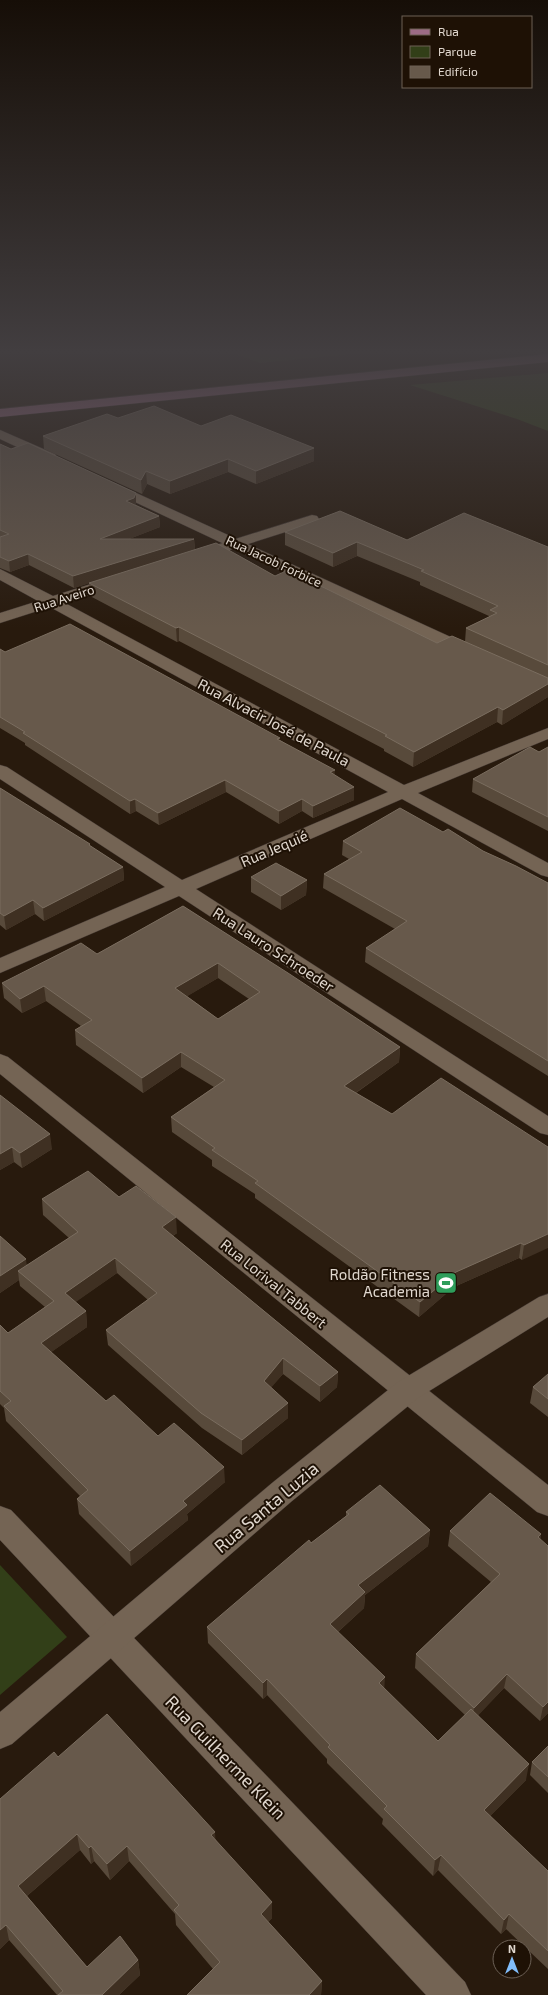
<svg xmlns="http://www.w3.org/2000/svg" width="548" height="1995" font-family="'Exo 2',sans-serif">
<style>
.green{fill:#323f18}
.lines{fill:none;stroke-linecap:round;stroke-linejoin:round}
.street-casing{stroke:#3e332d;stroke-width:1}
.secondary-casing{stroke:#3e332d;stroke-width:1}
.primary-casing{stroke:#3e332d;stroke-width:1}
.street{fill:#746454;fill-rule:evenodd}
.secondary{fill:#746454;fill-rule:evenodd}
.primary{fill:#9c6b85;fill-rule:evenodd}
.wall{fill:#584a3b;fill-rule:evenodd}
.shaded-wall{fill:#3f3022}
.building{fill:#67594b;stroke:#7a6d5f;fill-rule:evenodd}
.labels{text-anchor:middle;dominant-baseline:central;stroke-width:4;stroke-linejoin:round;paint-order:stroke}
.far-street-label{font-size:13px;fill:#e0d7ce;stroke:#1e1105}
.street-label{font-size:15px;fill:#e0d7ce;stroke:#1e1105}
.poi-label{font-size:15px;fill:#e0d7ce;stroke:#1e1105;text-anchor:end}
.near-street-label{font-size:18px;fill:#e0d7ce;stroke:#1e1105}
</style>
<rect width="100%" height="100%" fill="#281a0d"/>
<g class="green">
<path d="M221 349H392L393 350 260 363Z"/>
<path d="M548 373V431L517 419 410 385Z"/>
<path d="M0 1565 67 1637 0 1695Z"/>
</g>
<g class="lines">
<g class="street-casing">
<g id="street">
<path d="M312 515 317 516 319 519 317 522 201 559H191L188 556 191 553Z"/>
<path d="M0 569 53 596 113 577H125L127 580 125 583 65 603 404 785 548 728V739L418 793 548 863V877L541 875 402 799 196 889 548 1116V1135L540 1133 179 896 0 973V958L165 887 0 779V765L7 767 182 880 388 792 50 607 0 623V613L38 601 0 580Z"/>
<path d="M0 1054 8 1057 548 1485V1516L537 1512 0 1074Z"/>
<path d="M0 1506 11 1510 465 1982 471 1995H426L0 1540Z"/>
</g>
</g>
<g class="secondary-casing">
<g id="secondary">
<path d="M0 430 55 454 57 457 55 460H45L0 439Z"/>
<path d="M110 481 477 649 479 653 477 657 471 658 465 657 105 488 103 485 105 482Z"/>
<path d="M548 1294V1317L418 1398 292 1501 12 1744 0 1749V1712L272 1483 398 1382 539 1297Z"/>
</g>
</g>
<g class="primary-casing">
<path id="primary" d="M548 354V362L0 417V409Z"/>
</g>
<use href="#street" class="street"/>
<use href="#secondary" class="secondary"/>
<use href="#primary" class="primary"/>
</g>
<g class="wall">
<path d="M118 418 201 426 314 448V461L256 484 228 472 170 494 147 484 142 494 44 449 43 436Z"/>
<path d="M0 444 11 449 136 493V505L159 516 160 527 129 539H194L195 550 275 576 437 643 465 642 466 628 489 617V616L420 585V582L357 556 333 567 285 545V532L407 540 548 547V697L502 725 497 722 413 767 384 751V749L179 641 177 642 90 596 89 583 74 588 29 565 10 572 0 568Z"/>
<path d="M0 649 5 652 280 740 334 775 354 800 313 818 302 811 279 824 226 792 159 825 136 811 130 814 25 745V743L0 728Z"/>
<path d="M548 747V831L472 792 473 779 539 752Z"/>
<path d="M0 788 123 867 124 880 44 921 35 914 6 930 0 925Z"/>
<path d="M443 832 483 851 548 883V1076L365 962 366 948 395 929 323 888 324 874 349 859 342 855 343 841Z"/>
<path d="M251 877 307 880 306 895 281 910 251 892Z"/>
<path d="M183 906 400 1047 399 1062 356 1093 392 1114 548 1147 522 1260 519 1258 454 1287 419 1317 255 1198V1194L212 1166V1160L172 1132 171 1117 214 1087 181 1067 143 1093 76 1045 75 1030 81 1026 46 1001 22 1013 4 998 2 983 97 954ZM218 978 249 999 218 1019 187 996Z"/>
<path d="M0 1095 52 1149 22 1168 14 1162 0 1170Z"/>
<path d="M119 1197 177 1233 173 1236 338 1372 337 1387 320 1402 283 1374 271 1387 288 1418 242 1455 202 1428 108 1345 106 1330 148 1300 117 1273 75 1302 86 1311 87 1327 51 1352 106 1401 158 1436 225 1482 187 1514 188 1520 131 1566 79 1514 77 1499 80 1496 6 1421 4 1408 0 1404V1325L8 1333 45 1307 20 1286 19 1280 0 1293V1236L27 1265 69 1238 43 1215 42 1199Z"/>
<path d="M548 1374V1417L530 1403 533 1387Z"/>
<path d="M346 1512 430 1530 428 1546 365 1595 364 1608 338 1632 384 1689 438 1741 465 1715 415 1668 416 1654 491 1582 448 1546 450 1531 541 1534 540 1540 548 1546V1713L540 1721 504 1688 478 1715 526 1780 490 1816 548 1871V1969L506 1929 501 1934 438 1870 433 1876 382 1824 383 1819 327 1763V1759L267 1695 263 1699 208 1643 207 1627 311 1543 346 1516Z"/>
<path d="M548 1746V1793L530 1775 532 1762Z"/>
<path d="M58 1757 215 1839 272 1918 268 1922 322 1981 321 1995H187L213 1969 176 1925 175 1914 129 1861 110 1880 94 1861 91 1864 80 1850 27 1896 87 1967 138 1960 140 1975 119 1995H57L9 1940 0 1949V1799Z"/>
</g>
<g class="shaded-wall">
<path d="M314 448V461L256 484V471Z"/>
<path d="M228 459V472L170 494V481Z"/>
<path d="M146 471 147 484 142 494 141 480Z"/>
<path d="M136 493V504L134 509 126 501Z"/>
<path d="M159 516 160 527 101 550 100 539Z"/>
<path d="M194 539 195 550 74 588 73 576Z"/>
<path d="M357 542V556L333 567V553Z"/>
<path d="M28 554 29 565 10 572 9 561Z"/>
<path d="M179 627V641L177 642 176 628Z"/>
<path d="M548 684V697L502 725 503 710Z"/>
<path d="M498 707 497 722 413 767 414 752Z"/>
<path d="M335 770 334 782 330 772Z"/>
<path d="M225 780 226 792 159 825 158 813Z"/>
<path d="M354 787V800L313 818V806Z"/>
<path d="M135 799 136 811 130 814V801Z"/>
<path d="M302 799V811L279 824V811Z"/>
<path d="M123 867 124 880 44 921 43 908Z"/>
<path d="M307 880 306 895 281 910V896Z"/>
<path d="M33 900 35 914 6 930 4 916Z"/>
<path d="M218 963V978L176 1003 175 988Z"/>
<path d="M44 986 46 1001 22 1013 20 999Z"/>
<path d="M400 1047 399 1062 344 1101V1086Z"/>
<path d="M181 1052V1067L143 1093 142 1078Z"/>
<path d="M50 1134 52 1149 22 1168 20 1153Z"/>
<path d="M12 1147 14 1162 0 1170V1154Z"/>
<path d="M176 1217 177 1233 163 1242 162 1227Z"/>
<path d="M548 1234V1248L522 1260 524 1245Z"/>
<path d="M521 1243 519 1258 454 1287 419 1317 420 1302 456 1272Z"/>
<path d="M115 1258 117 1273 66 1309 65 1293Z"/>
<path d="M26 1259 28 1275 18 1271 19 1280 0 1293V1276Z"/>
<path d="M86 1311 87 1327 43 1358 41 1343Z"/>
<path d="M283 1358V1374L264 1396V1381Z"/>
<path d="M338 1372 337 1387 320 1402V1386Z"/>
<path d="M288 1403V1418L242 1455V1440Z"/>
<path d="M224 1467 225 1482 187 1514 188 1520 131 1566 130 1551 183 1501Z"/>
<path d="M430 1530 428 1546 365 1595 364 1608 329 1640 330 1624 358 1585Z"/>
<path d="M541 1534 539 1548 538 1537Z"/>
<path d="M507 1674 504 1688 472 1722 474 1708Z"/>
<path d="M385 1677 384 1693 379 1683Z"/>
<path d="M267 1679V1695L263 1699V1683Z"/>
<path d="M548 1702V1713L540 1721 543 1707Z"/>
<path d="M529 1764 526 1780 481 1825 484 1810Z"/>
<path d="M215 1832 216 1847 211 1835Z"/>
<path d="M77 1834 80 1850 21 1901 18 1886Z"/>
<path d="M91 1846 94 1861 91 1864 89 1848Z"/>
<path d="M127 1846 129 1861 110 1880 107 1864Z"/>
<path d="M441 1855 438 1870 433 1876 435 1860Z"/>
<path d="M272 1902V1918L261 1929V1914Z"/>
<path d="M509 1914 506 1929 501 1934 504 1920Z"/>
<path d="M6 1925 9 1940 0 1949V1930Z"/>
<path d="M138 1960 140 1975 119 1995H102Z"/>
<path d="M322 1981 321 1995H309Z"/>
</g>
<g class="building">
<path d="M154 406 201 426 231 415 314 448 256 471 228 459 170 481 146 471 141 480 43 436 107 414 118 418Z"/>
<path d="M28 443 136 493 134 498 126 501 159 516 100 539H194L73 576 28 554 9 561 0 557V537L9 534 0 530V444L11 449Z"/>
<path d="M340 511 407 540 464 513 548 547V665L466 628 497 613 490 610 498 606 421 571 424 570 357 542 333 553 285 532Z"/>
<path d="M216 543 275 576 288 570 437 643 452 636 548 678V684L503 710 498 707 414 752 385 736 387 735 179 627 176 628 89 583Z"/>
<path d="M70 624 280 738 277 739 335 770 330 772 354 787 313 806 302 799 279 811 225 780 158 813 135 799 130 801 23 733 25 732 0 717V649L5 652Z"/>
<path d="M530 747 539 752 548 747V817L473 779Z"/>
<path d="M0 788 90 844 89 845 123 867 43 908 33 900 4 916 0 913Z"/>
<path d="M400 808 443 832 448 829 483 851 516 866 548 883V1061L366 948 407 921 324 874 362 852 343 841Z"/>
<path d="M276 863 307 880 281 896 251 877Z"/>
<path d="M183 906 288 973 400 1047 344 1086 392 1114 441 1078 548 1147V1234L524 1245 521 1243 456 1272 420 1302 255 1183 258 1181 212 1150 215 1148 171 1117 225 1080 181 1052 142 1078 75 1030 92 1020 44 986 20 999 2 983 81 943 97 954ZM218 963 260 992 218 1019 175 988Z"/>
<path d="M0 1095 50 1134 20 1153 12 1147 0 1154Z"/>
<path d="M88 1171 119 1197 136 1186 176 1217 162 1227 338 1372 320 1386 283 1358 264 1381 288 1403 242 1440 201 1413 106 1330 157 1293 115 1258 65 1293 86 1311 41 1343 106 1401 114 1395 158 1436 174 1423 224 1467 183 1501 187 1505 130 1551 77 1499 88 1490 4 1406 11 1401 0 1391V1325L8 1333 54 1301 18 1271 78 1232 42 1199Z"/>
<path d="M0 1236 26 1259 0 1276Z"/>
<path d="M548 1374V1399L533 1387Z"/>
<path d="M380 1485 430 1530 358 1585 365 1592 330 1624 385 1677 379 1683 438 1741 471 1709 529 1764 484 1810 548 1871V1951L509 1914 504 1920 441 1855 435 1860 384 1809 387 1806 328 1747 330 1745 267 1679 263 1683 207 1627 309 1540 311 1543 349 1514 346 1512Z"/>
<path d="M490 1493 541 1534 538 1537 548 1546V1702L543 1707 507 1674 474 1708 416 1654 500 1574 450 1531Z"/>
<path d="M107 1714 215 1832 211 1835 272 1902 261 1914 322 1981 309 1995H187L220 1962 174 1910 179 1905 127 1846 107 1864 91 1846 89 1848 77 1834 18 1886 87 1967 120 1936 138 1960 102 1995H58L63 1991 6 1925 0 1930V1799L54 1752 58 1757Z"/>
<path d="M548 1746V1777L532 1762Z"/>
</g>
<linearGradient id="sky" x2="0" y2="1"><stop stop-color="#160e07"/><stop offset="0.56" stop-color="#423e40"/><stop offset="1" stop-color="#423e40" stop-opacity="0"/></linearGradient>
<rect width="548" height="628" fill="url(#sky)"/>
<defs>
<g id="stadium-square" transform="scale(1.15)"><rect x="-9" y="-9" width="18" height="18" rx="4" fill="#2e9e5b" stroke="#1e1105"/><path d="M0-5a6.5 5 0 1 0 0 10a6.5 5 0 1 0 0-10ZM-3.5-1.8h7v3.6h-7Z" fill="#fff"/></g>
</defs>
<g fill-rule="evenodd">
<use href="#stadium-square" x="446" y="1283"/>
</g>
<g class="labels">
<g class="far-street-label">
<text transform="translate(274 561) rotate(25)">Rua Jacob Forbice</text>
<text transform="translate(64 598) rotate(-18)">Rua Aveiro</text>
</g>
<g class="street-label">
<text transform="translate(274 722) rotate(28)">Rua Alvacir José de Paula</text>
<text transform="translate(274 848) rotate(-23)">Rua Jequié</text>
<text transform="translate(274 949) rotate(33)">Rua Lauro Schroeder</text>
<text transform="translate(274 1283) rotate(39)">Rua Lorival Tabbert</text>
</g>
<g class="poi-label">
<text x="430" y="1274">Roldão Fitness<tspan x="430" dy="17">Academia</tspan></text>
</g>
<g class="near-street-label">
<text transform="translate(266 1507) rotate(-40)">Rua Santa Luzia</text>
<text transform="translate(226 1757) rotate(46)">Rua Guilherme Klein</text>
</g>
</g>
<rect x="402" y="16" width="130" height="72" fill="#1e1105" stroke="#6c6055"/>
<rect x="410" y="29" width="20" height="6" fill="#9c6b85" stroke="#6c6055"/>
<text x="438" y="36" font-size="12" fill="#e0d7ce">Rua</text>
<rect x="410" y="46" width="20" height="12" fill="#323f18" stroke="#6c6055"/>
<text x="438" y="56" font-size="12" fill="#e0d7ce">Parque</text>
<rect x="410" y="66" width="20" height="12" fill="#67594b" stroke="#6c6055"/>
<text x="438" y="76" font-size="12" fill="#e0d7ce">Edifício</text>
<g transform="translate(512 1959)"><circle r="19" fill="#1e1105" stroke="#6c6055"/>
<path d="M0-3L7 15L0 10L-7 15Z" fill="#81bdfa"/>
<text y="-6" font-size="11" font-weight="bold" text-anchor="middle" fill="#e0d7ce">N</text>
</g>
</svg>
